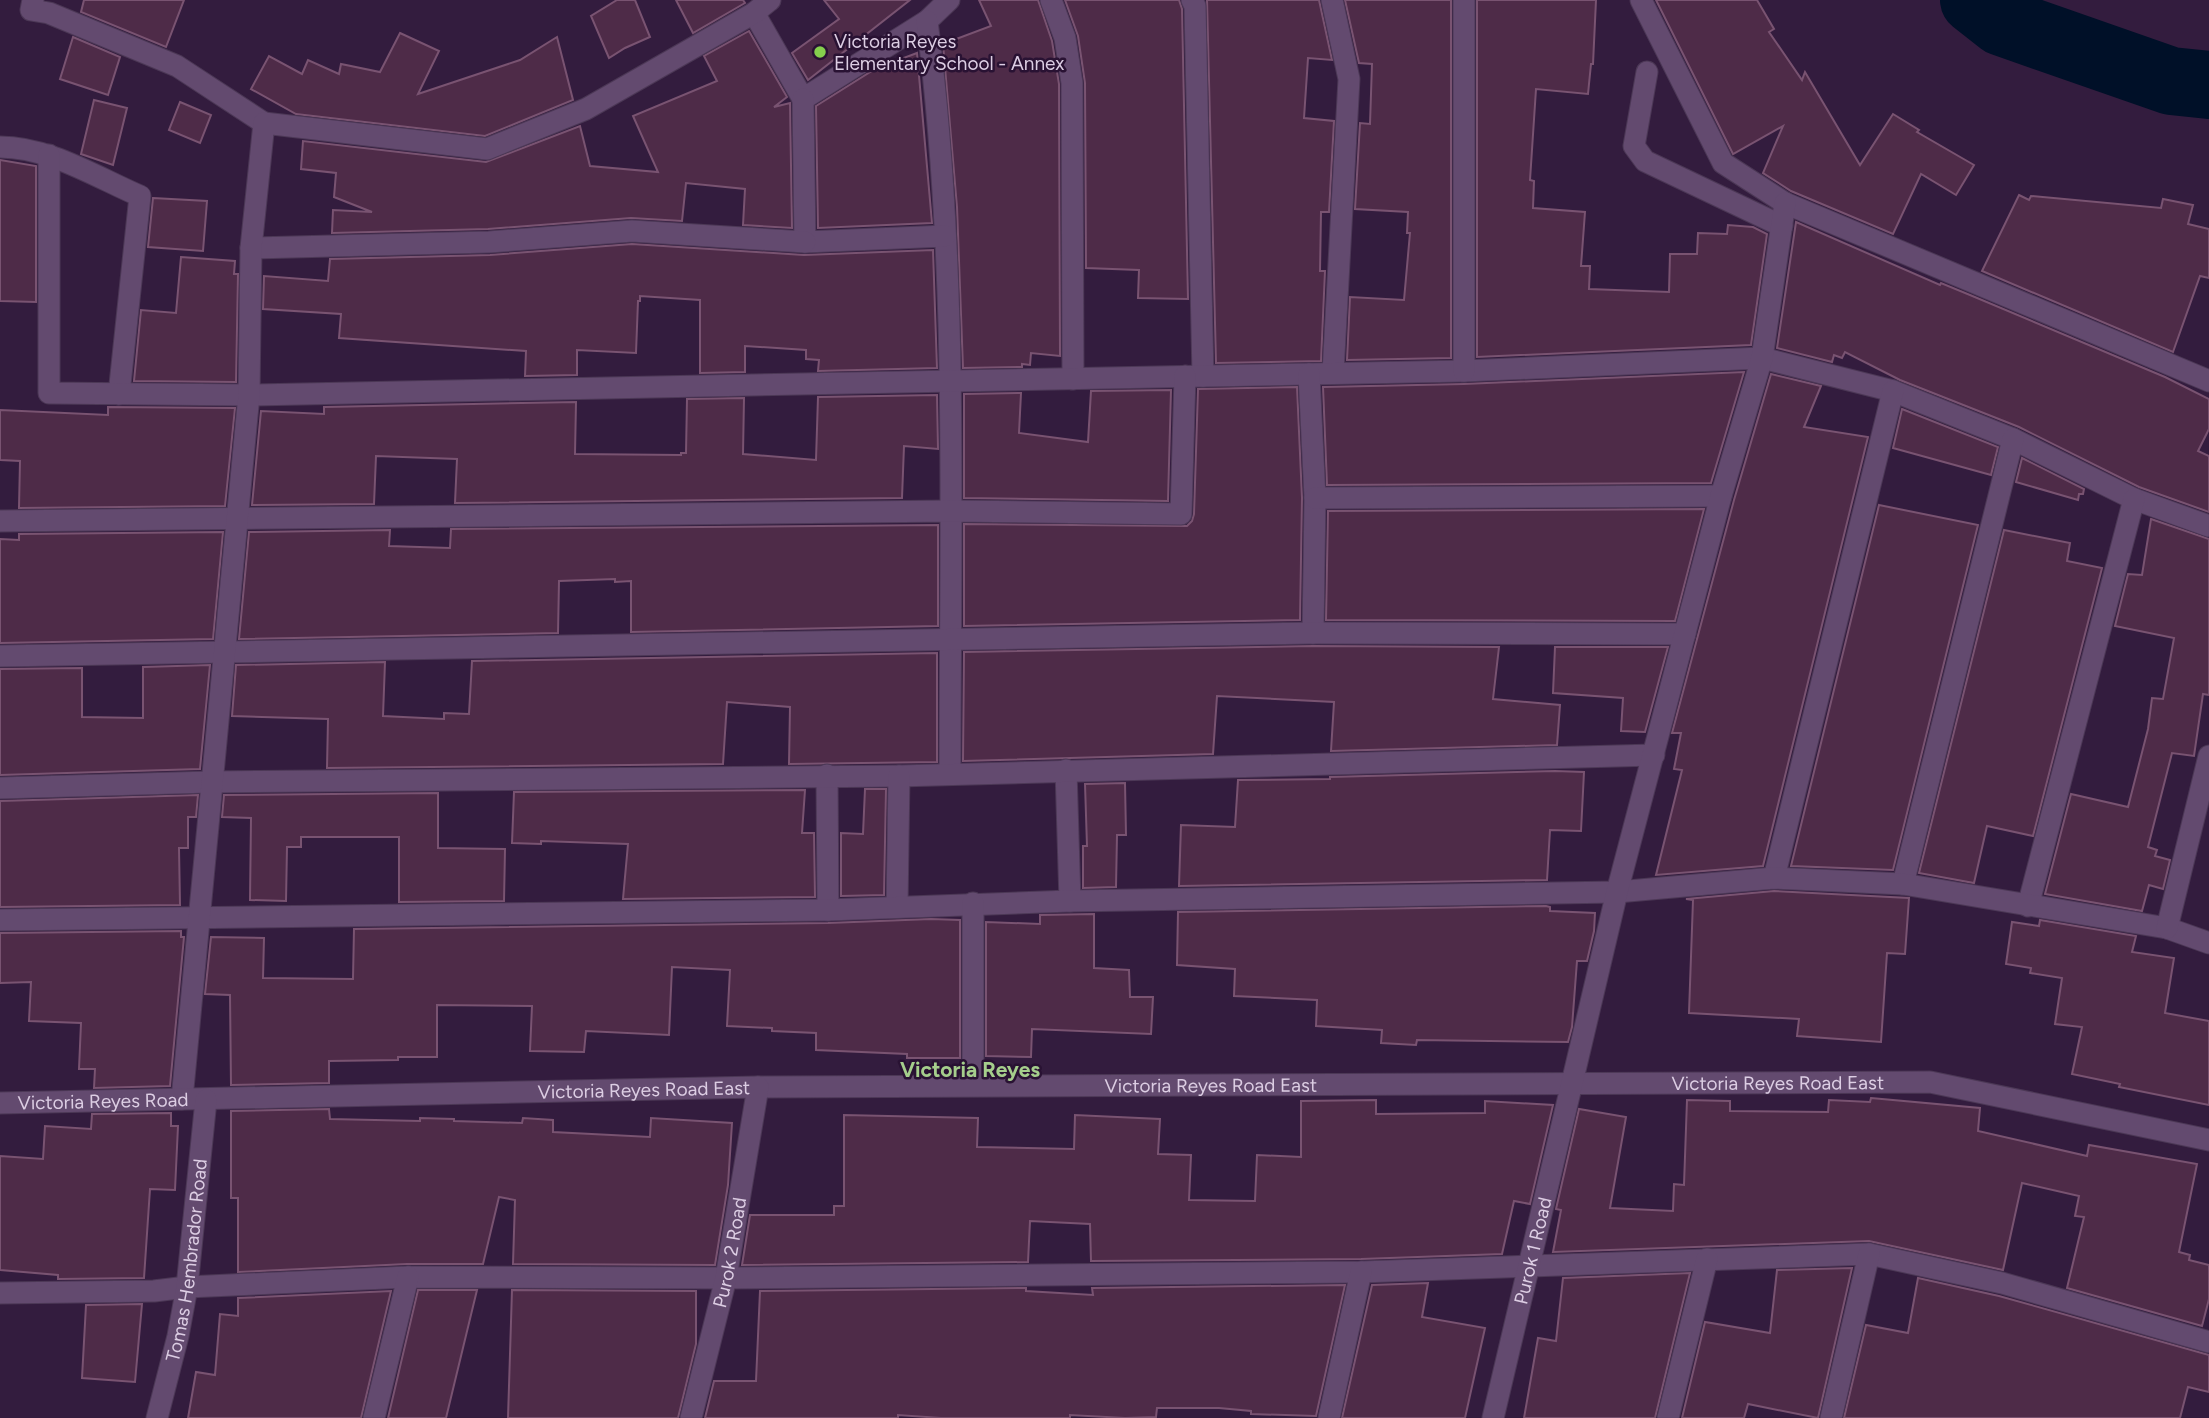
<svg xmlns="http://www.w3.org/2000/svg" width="2209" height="1418" font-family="Figtree,sans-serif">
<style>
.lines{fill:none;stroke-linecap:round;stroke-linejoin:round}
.river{stroke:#001028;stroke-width:68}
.building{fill:#4e2b48;stroke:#795371;stroke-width:2}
.minor-casing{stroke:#4c3856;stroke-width:23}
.minor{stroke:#634a6f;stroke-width:21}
.poi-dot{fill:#85cf4d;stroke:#291233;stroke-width:2.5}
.labels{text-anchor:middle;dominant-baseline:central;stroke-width:5;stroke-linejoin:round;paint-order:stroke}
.poi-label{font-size:19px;fill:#dccde3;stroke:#291233;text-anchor:start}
.street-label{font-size:19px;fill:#dccde3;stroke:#291233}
.neighbourhood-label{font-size:21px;font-weight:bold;fill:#a5ce8c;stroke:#291233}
</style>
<rect width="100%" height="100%" fill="#331c3e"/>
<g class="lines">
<path class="river" d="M1974 0 2002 22 2171 81 2209 85"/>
</g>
<g class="building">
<path d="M84 0H184L166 47 81 12Z"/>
<path d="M617 0H635L650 37 625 48 609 58 591 16Z"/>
<path d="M676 0H743L745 3 693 33Z"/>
<path d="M824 0H910L808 80 792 53 839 19Z"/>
<path d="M979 0H1038L1052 41 1059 84 1060 356 1031 353 1030 365 1022 364V367L963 368 957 207 943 44 991 26Z"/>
<path d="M1065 0H1179L1182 9 1188 299 1138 298 1139 270 1086 268 1085 83 1078 36Z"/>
<path d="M1207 0H1319L1332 60 1308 58 1304 118 1334 121 1329 212H1321L1320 271H1325L1321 361 1216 363Z"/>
<path d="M1345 0H1451V358L1347 360 1350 297 1404 300 1410 233H1407L1408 212 1355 209 1360 123 1370 124 1372 64 1359 63Z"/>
<path d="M1477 0H1596L1593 64H1591L1588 94 1536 89 1530 180 1534 181 1533 208 1585 212 1581 266H1590L1589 289 1669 292 1670 254H1697L1698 233 1727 234 1728 225 1753 227 1767 234 1751 345 1477 357Z"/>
<path d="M1656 0H1757L1774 29 1769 32 1802 80 1805 72 1860 165 1893 114 1919 130 1917 132 1974 165 1956 195 1921 174 1893 234 1791 191 1763 173 1783 126 1733 154Z"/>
<path d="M749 31 787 97 774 107 790 103 792 228 743 225 745 189 686 183 682 221 631 218 488 229 332 233 333 210 372 212 334 197 336 173 301 169 303 141 486 162 580 126 590 166 658 172 633 116 717 81 704 56Z"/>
<path d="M400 33 439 51 418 94 520 60 557 37 573 100 485 136 296 114 251 89 269 56 302 74 308 60 339 74 341 64 380 72Z"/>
<path d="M73 37 120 57 108 95 60 79Z"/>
<path d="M917 53 932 223 818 228 816 106 875 69Z"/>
<path d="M94 100 127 108 113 165 81 154Z"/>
<path d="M180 102 211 115 200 143 169 130Z"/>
<path d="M0 160 36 166V302L0 301Z"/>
<path d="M2019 195 2029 200 2031 196 2161 208 2163 199 2193 205 2188 224 2209 229V278L2200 276 2173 352 1982 271Z"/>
<path d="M153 198 207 201 203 251 148 247Z"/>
<path d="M1796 222 1940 285 1941 283 1970 295 2165 377 2209 399V429L2198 451 2209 456V512L2139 487 2019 427 1900 380 1845 352 1842 358 1834 355 1832 362 1777 348Z"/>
<path d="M632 244 804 255 933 250 937 368 818 371 819 360 806 359V350L745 346V372L700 373V300L640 296V301H638L636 353 577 350V375L525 376 526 351 339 338 341 314 263 309 264 276 328 281 330 259 490 255Z"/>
<path d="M181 257 235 261 234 274H238L236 382 134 381 141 310 176 313Z"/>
<path d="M1744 372 1711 483 1327 485 1323 387 1464 384Z"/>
<path d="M1771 374 1821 386 1804 427 1868 437 1763 866 1656 875 1682 770 1674 769 1681 733H1672L1734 500Z"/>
<path d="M1297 387 1302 498 1300 620 964 626V524L1187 526 1192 521 1194 514 1198 389Z"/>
<path d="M1171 390 1168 501 964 498V394L1021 393 1019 433 1088 442 1091 391Z"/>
<path d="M937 395 938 449 904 446 902 498 455 503 457 459 376 456 374 504 252 505 261 411 324 414V407L576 402 575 454 681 455V453H686L687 399 744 398 743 454 816 460 818 397Z"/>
<path d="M108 407 235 408 225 506 19 508 20 461 0 460V410L108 415Z"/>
<path d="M1902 409 1998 447 1991 475 1893 448Z"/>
<path d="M2022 458 2084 489 2083 494H2079L2078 500 2016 482Z"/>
<path d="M1879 505 1978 525 1893 870 1791 866Z"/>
<path d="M1704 509 1675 621 1326 620 1328 511Z"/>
<path d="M2151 519 2209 539V695L2203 694 2194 756 2172 753 2148 847 2157 850 2155 856 2170 860 2163 889 2149 885 2142 911 2045 894 2071 794 2128 807 2148 729 2152 698 2163 699 2174 638 2115 626 2128 574 2142 575Z"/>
<path d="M938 525V626L631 632V581L615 582V579L559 581 558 633 239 639 249 532 390 530 389 546 450 548 451 529Z"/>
<path d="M2004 530 2070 543 2067 561 2102 568 2033 836 1987 826 1974 883 1919 873Z"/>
<path d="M223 532 213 639 0 643V539L19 540V534Z"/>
<path d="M1313 646 1499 647 1493 699 1560 705 1557 745 1331 751 1334 702 1217 696 1213 754 963 761 964 652Z"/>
<path d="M1555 647H1668L1645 732 1621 731 1623 698 1553 693Z"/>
<path d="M937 653V762L789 764 790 707 727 702 723 764 327 768 328 719 232 716 236 665 385 662 383 716 444 719V713L469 714 472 661Z"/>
<path d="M210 665 200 769 0 775V669L82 668V717L143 718V667Z"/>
<path d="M1555 771 1584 772 1581 831 1550 830 1547 880 1179 886 1181 825 1235 827 1238 780 1330 779V777Z"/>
<path d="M1125 783 1126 835H1117L1116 887 1083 888V846H1087L1085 784Z"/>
<path d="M865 789H886L884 895 841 896V833L863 834Z"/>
<path d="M805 790 802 833H814L815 897 623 899 628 844 541 841V844L512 843 514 792Z"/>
<path d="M438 793V848L505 849 504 901 399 902V837H301V847H287L286 901 250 900 251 818 222 817 224 795Z"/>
<path d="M198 795 196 817H188V848H179L180 905 0 907V801Z"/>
<path d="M1774 891 1909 898 1905 954 1887 953 1881 1042 1797 1036 1799 1019 1689 1013 1693 900 1686 899Z"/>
<path d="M1546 906 1550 907V911L1595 913 1594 931 1587 961H1577L1572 1027 1568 1042 1417 1040 1416 1045 1381 1043 1382 1030 1316 1026 1317 1000 1234 996 1235 969 1177 965 1178 912Z"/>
<path d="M1094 914V968L1129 970 1130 997H1153L1151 1034 1032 1029 1031 1057 986 1056V922L1040 924V915Z"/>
<path d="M931 919 960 920V1058H907V1054L816 1050V1033L772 1031V1028L727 1026 730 970 672 967 669 1035 586 1031 584 1052 530 1051 532 1006 437 1005V1057H398V1060L329 1061V1083L231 1085 230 995 205 994 211 937 264 938 263 978 353 979 354 929 828 923Z"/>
<path d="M2040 920 2136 936 2132 952 2174 958 2165 1013 2209 1021V1105L2119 1087 2120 1084 2072 1074 2082 1027 2055 1024 2062 978 2030 973 2031 968 2006 964 2012 922 2039 926Z"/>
<path d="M181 931V937H184L170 1086 94 1088 95 1069H79L81 1023 29 1021 31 982 0 983V933Z"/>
<path d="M1871 1098 1980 1108 1978 1131 2087 1156 2089 1145 2197 1164 2179 1252 2190 1255 2189 1260 2209 1265V1299L2202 1326 2067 1288 2084 1217 2075 1216 2079 1196 2022 1183 2003 1270 1869 1241 1553 1252 1561 1210 1556 1209 1579 1109 1626 1117 1610 1208 1673 1211 1674 1184 1684 1185 1687 1100 1730 1101V1111L1828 1112 1829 1100 1870 1102Z"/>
<path d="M1376 1100V1114L1485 1113V1101L1553 1105 1530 1204 1514 1201 1502 1254 1361 1259 1091 1261 1090 1224 1030 1221 1028 1262 742 1265 750 1215H834V1206H844V1115L978 1118 977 1147 1074 1149 1075 1115 1160 1119 1158 1154 1191 1155 1189 1200 1255 1201 1257 1155 1301 1157V1101Z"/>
<path d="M329 1109 330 1119 420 1121V1118L454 1119V1121L522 1123 523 1118 553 1120V1132L650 1137 651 1118 732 1123 728 1185 715 1265 513 1264 515 1200 499 1197 483 1264H407L238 1272V1198H231V1111Z"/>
<path d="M171 1113V1126H178L175 1190 150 1189 144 1278 58 1279V1275L0 1270V1156L43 1159 45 1126 91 1129 92 1114Z"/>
<path d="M1852 1268 1818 1418 1748 1404 1744 1418H1682L1705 1322 1770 1333 1777 1270Z"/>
<path d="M1690 1273 1655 1418H1524L1538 1338 1556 1341 1563 1278Z"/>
<path d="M1918 1278 1999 1296 2209 1355V1392L2188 1387 2180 1418H1844L1866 1325 1908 1333Z"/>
<path d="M1428 1283 1422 1317 1485 1328 1465 1418H1342L1372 1285Z"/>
<path d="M1345 1285 1316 1416 1251 1414V1411L1219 1408H1157L1156 1417 1125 1418 1070 1415V1418H941L898 1415V1418H705L714 1381H756L760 1291 1026 1288V1291L1093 1295 1092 1288Z"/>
<path d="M418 1290H477L446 1418H388Z"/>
<path d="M512 1290 696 1291V1344L678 1418H508Z"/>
<path d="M391 1291 361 1418H188L196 1372 215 1375 220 1314 238 1316V1298Z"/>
<path d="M142 1304 135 1382 82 1378 86 1305Z"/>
</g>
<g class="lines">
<g class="minor-casing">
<g id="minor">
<path d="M33 0 31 10 49 13 177 66 264 123"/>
<path d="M1051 0 1065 38 1072 83 1073 379"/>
<path d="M1192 0 1195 6 1203 376"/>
<path d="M1332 0 1349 79 1333 373"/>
<path d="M1641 0 1723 163 1785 203 2209 381"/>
<path d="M754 13 803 99 927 21 949 0"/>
<path d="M927 21C959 270 950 522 950 773"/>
<path d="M1647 72 1634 146 1645 161 1782 226"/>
<path d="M803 99 805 242 945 236"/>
<path d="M0 147C49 147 96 177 140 196L119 394"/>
<path d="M49 155V393L249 395 1464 371 1762 358 1893 391 2013 439 2134 499 2209 526"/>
<path d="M251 248 489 242 632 231 805 242"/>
<path d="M1464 371V0"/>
<path d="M1309 374 1315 498 1313 633"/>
<path d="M1315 498 1721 496"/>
<path d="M0 521 951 511 1181 514 1185 376"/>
<path d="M0 656 1313 633 1685 634"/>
<path d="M1066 770 1070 901"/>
<path d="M827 775 828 910"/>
<path d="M0 788 210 782 899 776 1654 755"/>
<path d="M1774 878 1893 391"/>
<path d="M1903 884 2013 439"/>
<path d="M2028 906 2134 499"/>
<path d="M897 907 899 776"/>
<path d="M0 920 828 910 1070 901 1617 892 1774 878 1903 884 2167 928 2209 943"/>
<path d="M2167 928 2209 756"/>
<path d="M973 1085V903"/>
<path d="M182 1099 249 395 251 248 264 123 487 149 586 109 754 13 770 0"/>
<path id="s1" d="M0 1103 758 1087 1930 1082 2209 1140"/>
<path d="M0 1293 154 1291 187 1287 408 1277 726 1278 1361 1272 1869 1254 2002 1283 2209 1342"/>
<path id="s2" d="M157 1418 178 1336 187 1287 206 1100"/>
<path d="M374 1418 408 1277"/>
<path id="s3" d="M691 1418 726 1278 758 1087"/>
<path d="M1329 1418 1361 1272"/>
<path id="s4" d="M1493 1418 1617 892 1721 496 1762 358 1785 203"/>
<path d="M1668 1418 1707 1259"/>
<path d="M1831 1418 1869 1254"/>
</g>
</g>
<use href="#minor" class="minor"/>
</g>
<circle class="poi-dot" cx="820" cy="52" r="7"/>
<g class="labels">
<g class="poi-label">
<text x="834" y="41">Victoria Reyes<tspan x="834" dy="22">Elementary School - Annex</tspan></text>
</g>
<g class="street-label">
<text stroke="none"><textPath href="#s1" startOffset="1778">Victoria Reyes Road East</textPath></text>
<text stroke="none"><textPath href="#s1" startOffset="1211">Victoria Reyes Road East</textPath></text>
<text stroke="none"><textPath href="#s1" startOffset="644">Victoria Reyes Road East</textPath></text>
<text stroke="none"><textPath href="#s1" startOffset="103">Victoria Reyes Road</textPath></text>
<text stroke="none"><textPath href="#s4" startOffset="172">Purok 1 Road</textPath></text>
<text stroke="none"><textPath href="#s3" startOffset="170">Purok 2 Road</textPath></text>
<text stroke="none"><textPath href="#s2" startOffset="161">Tomas Hembrador Road</textPath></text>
</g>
<g class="neighbourhood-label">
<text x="970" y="1069">Victoria Reyes</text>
</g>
</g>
</svg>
